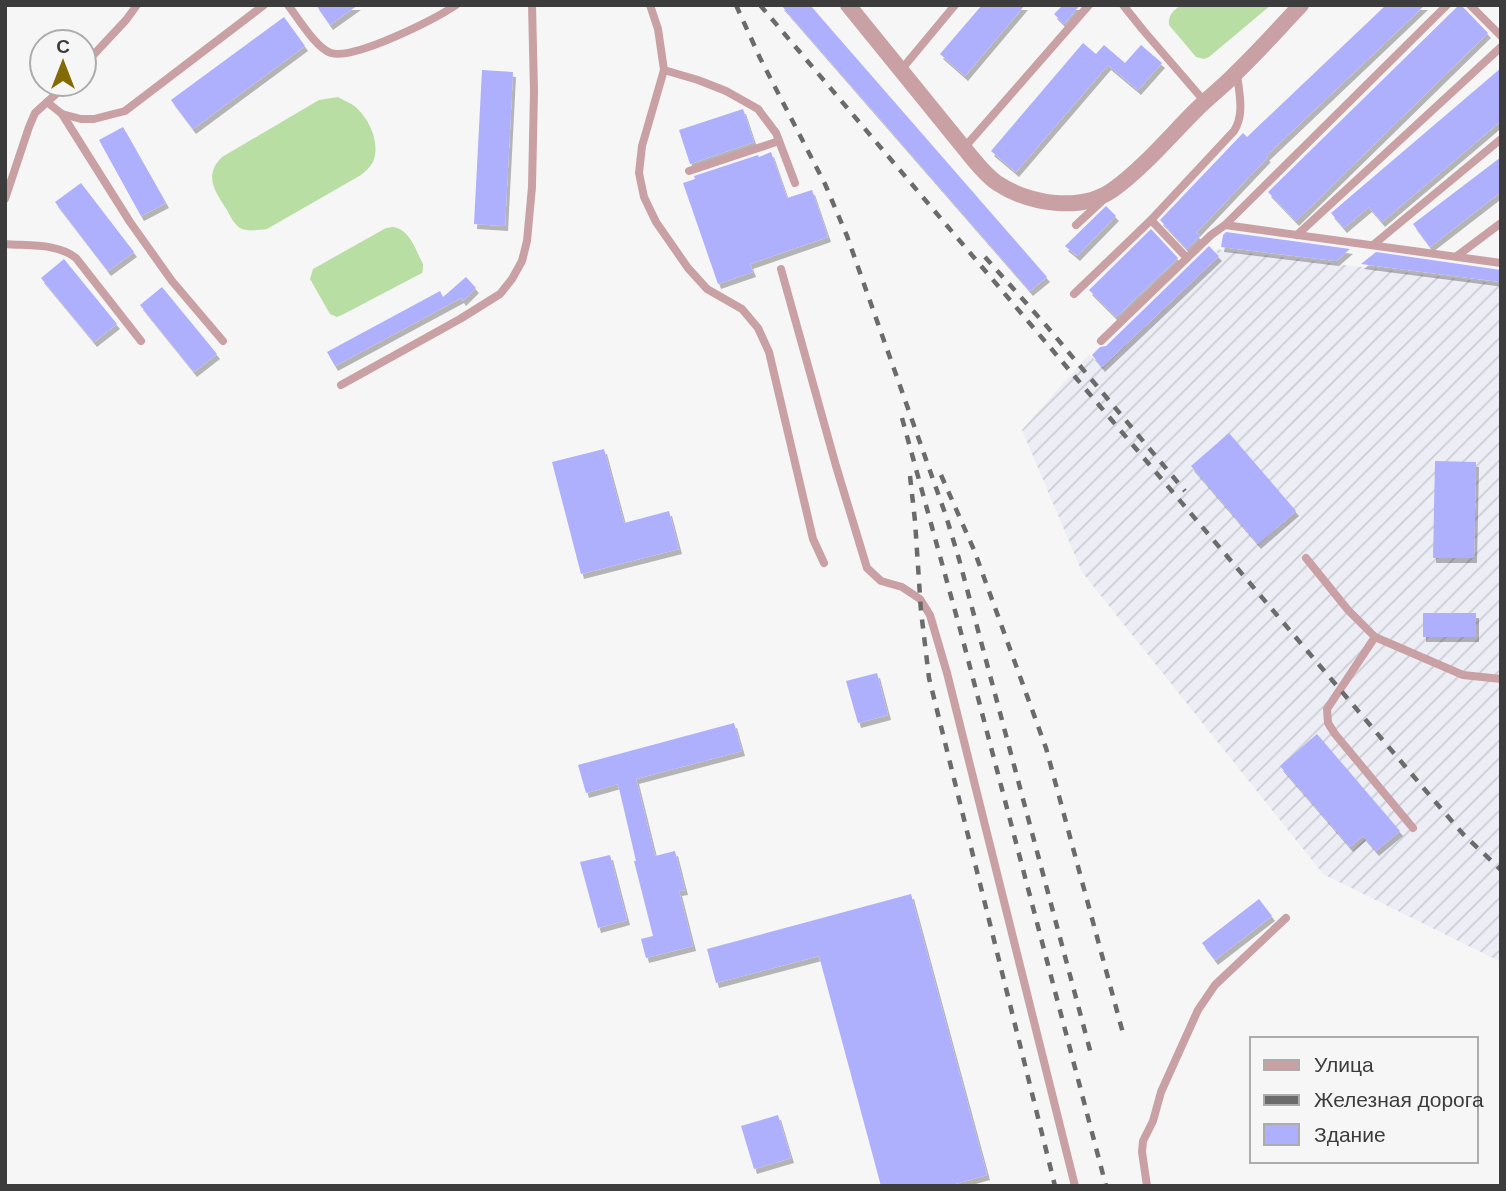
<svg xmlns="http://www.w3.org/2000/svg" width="1506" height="1191" font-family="'DM Sans',sans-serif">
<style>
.industrial{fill:url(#industrial-furrows)}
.garden{fill:#b9dea3}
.building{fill:#aeaffd;filter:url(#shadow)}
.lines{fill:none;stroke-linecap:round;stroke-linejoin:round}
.service{stroke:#c9a0a3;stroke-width:8}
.minor{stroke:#c9a0a3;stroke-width:16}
.rail{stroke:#6b6b6b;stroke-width:4.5;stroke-dasharray:9 9;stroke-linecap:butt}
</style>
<defs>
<pattern id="industrial-furrows" width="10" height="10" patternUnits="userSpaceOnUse" patternTransform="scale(1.75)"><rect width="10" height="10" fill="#ededf6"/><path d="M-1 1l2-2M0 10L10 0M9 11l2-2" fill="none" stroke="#ccccd4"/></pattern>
<filter id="shadow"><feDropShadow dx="3" dy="5" stdDeviation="0" flood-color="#0004"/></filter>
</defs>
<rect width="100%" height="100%" fill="#f6f6f7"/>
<path class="industrial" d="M1215 249 1501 284V962L1323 874 1082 572 1022 430 1089 354 1103 367 1219 256Z"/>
<g class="garden">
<path d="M1181 5H1271L1209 57 1204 59 1196 57 1169 25C1168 15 1173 11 1181 5Z"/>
<path d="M338 97C342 100 349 102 353 105 369 117 381 143 373 162 370 167 366 171 361 175L267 229C259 230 247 232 240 228 234 224 230 216 227 210 215 191 203 176 222 157L319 100Z"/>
<path d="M393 227C410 229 416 251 423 264V269L422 273 342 315 337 317 330 314 310 279 313 269 386 228Z"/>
</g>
<g class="building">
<path d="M316 5H358L330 25Z"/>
<path d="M781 5H810L1047 277 1030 291Z"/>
<path d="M982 5H1025L965 76 940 54Z"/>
<path d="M1063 5H1080L1064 24 1054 14Z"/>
<path d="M1386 5H1425L1266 156 1268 157 1196 233 1200 236 1187 249 1160 220 1243 133 1247 137Z"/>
<path d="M1459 5H1461L1488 33 1296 221 1268 192Z"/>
<path d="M284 17 305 46 193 129 171 100Z"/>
<path d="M1083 43 1096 54 1104 45 1125 63 1141 45 1162 63 1138 90 1108 65 1016 172 991 151Z"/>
<path d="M1501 68V121L1382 222 1369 207 1344 228 1331 213Z"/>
<path d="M482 70 513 72 505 226 474 224Z"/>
<path d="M743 109 754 142 690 164 679 130Z"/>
<path d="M123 127 166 203 141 216 99 140Z"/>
<path d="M771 152 787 198 812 190 828 237 750 264 753 272 718 284 683 183 695 179 694 176 758 155 759 157Z"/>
<path d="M1501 157V192L1430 247 1413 224Z"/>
<path d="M81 183 134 252 108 271 55 202Z"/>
<path d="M1106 206 1116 216 1077 256 1065 246Z"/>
<path d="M1151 229 1178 258 1116 317 1089 290Z"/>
<path d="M1226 232 1285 240 1350 249 1336 261 1221 247 1223 235Z"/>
<path d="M1209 246 1219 256 1102 367 1092 355 1100 347 1106 346Z"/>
<path d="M1376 252 1501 270V282L1361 264Z"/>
<path d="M64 259 117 324 94 342 41 278Z"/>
<path d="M466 277 476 288 463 301 461 298 335 366 327 352 440 291 443 297Z"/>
<path d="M162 287 217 354 194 372 140 305Z"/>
<path d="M1229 433 1296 511 1258 544 1191 466Z"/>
<path d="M604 449 624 523 669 511 679 549 581 574 552 462Z"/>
<path d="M1435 461 1476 462 1474 558H1433Z"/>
<rect x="1423" y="613" width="53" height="24"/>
<path d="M877 673 888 715 858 723 846 681Z"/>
<path d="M734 723 742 751 636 779 655 856 675 851 685 890 679 891 693 946 646 958 641 939 653 936 634 861H636L618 784 586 793 578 765Z"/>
<path d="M1317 734 1400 831 1376 851 1363 836 1350 847 1280 766Z"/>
<path d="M610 855 627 920 598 928 580 862Z"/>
<path d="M911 894 987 1175 948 1186H881L819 956 716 983 707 949Z"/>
<path d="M1259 899 1272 916 1215 960 1202 943Z"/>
<path d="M778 1115 791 1158 754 1169 741 1126Z"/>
</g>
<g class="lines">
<g class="service">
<path d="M288 5C298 18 316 48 331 53 355 60 435 19 456 5"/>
<path d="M650 5 658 29 664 70 642 146 639 173 644 197 656 222 688 268 707 289 742 309 758 328 769 352 813 539 824 563"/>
<path d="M1123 5 1143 30 1205 102"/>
<path d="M1470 5 1501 36"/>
<path d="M84 65 126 20 137 5"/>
<path d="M664 70 698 80 726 91 758 109 776 133 795 183"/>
<path d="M901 70 955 5"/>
<path d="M47 102 62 114 81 119H94L125 111 264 5"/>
<path d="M62 114 130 222 172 281 223 341"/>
<path d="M964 148 1089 5"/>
<path d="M689 171 779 141"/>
<path d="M5 199 29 127 35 113 67 84"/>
<path d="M1151 220 1187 258"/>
<path d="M1076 225 1102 201"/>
<path d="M1225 225 1447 5"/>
<path d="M1297 235 1501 47"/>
<path d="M5 244C28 246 58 243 76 258L141 341"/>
<path d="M1373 245 1501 139"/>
<path d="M1457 256 1501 223"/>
<path d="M781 269 836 466 867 568 881 581 902 587 920 599 930 615 947 673 1075 1186"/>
<path d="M1074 294 1151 220 1234 131C1245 114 1239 93 1237 74"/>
<path d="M1101 341 1211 235 1225 225 1501 263"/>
<path d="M341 385 460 319 500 294 512 279 522 261 527 241 532 187 534 91 532 5"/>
<path d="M1306 558 1348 610 1375 637 1463 675 1501 679"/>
<path d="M1375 637 1327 709 1328 723 1335 734 1413 828"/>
<path d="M1147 1186 1142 1152 1143 1141 1153 1121 1161 1092 1198 1010 1215 985 1286 918"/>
</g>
<path class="minor" d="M848 5 964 148C974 160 984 174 997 183 1029 204 1081 213 1114 189 1144 167 1169 137 1195 111 1209 97 1225 85 1238 71 1260 50 1280 27 1301 5"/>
<g class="rail">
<path d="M736 5 760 58 825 184 847 236 946 516 959 559 1091 1054"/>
<path d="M760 5 1426 791 1463 834 1501 870"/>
<path d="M985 257 1044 323 1185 491"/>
<path d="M902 418 960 629 1106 1186"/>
<path d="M941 475 974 550 1046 748 1124 1037"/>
<path d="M910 476 915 521 921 611 929 678 1055 1186"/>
</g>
</g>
<rect width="1506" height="1191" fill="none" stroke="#3c3c3c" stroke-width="14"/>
<rect x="1250" y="1037" width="228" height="126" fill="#f6f6f7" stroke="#acacac" stroke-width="2"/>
<rect x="1264" y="1060" width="35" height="10" fill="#c9a0a3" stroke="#acacac" stroke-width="2"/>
<text x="1314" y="1072" font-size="21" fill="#3c3c3c">Улица</text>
<rect x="1264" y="1095" width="35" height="10" fill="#6b6b6b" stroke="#acacac" stroke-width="2"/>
<text x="1314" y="1107" font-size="21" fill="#3c3c3c">Железная дорога</text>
<rect x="1264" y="1124" width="35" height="21" fill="#aeaffd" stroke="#acacac" stroke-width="2"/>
<text x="1314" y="1142" font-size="21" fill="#3c3c3c">Здание</text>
<g transform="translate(63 63)"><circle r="33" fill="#f6f6f7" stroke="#acacac" stroke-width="2"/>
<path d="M0-5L12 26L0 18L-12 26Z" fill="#836a05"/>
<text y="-10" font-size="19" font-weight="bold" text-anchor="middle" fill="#3c3c3c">С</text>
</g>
</svg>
